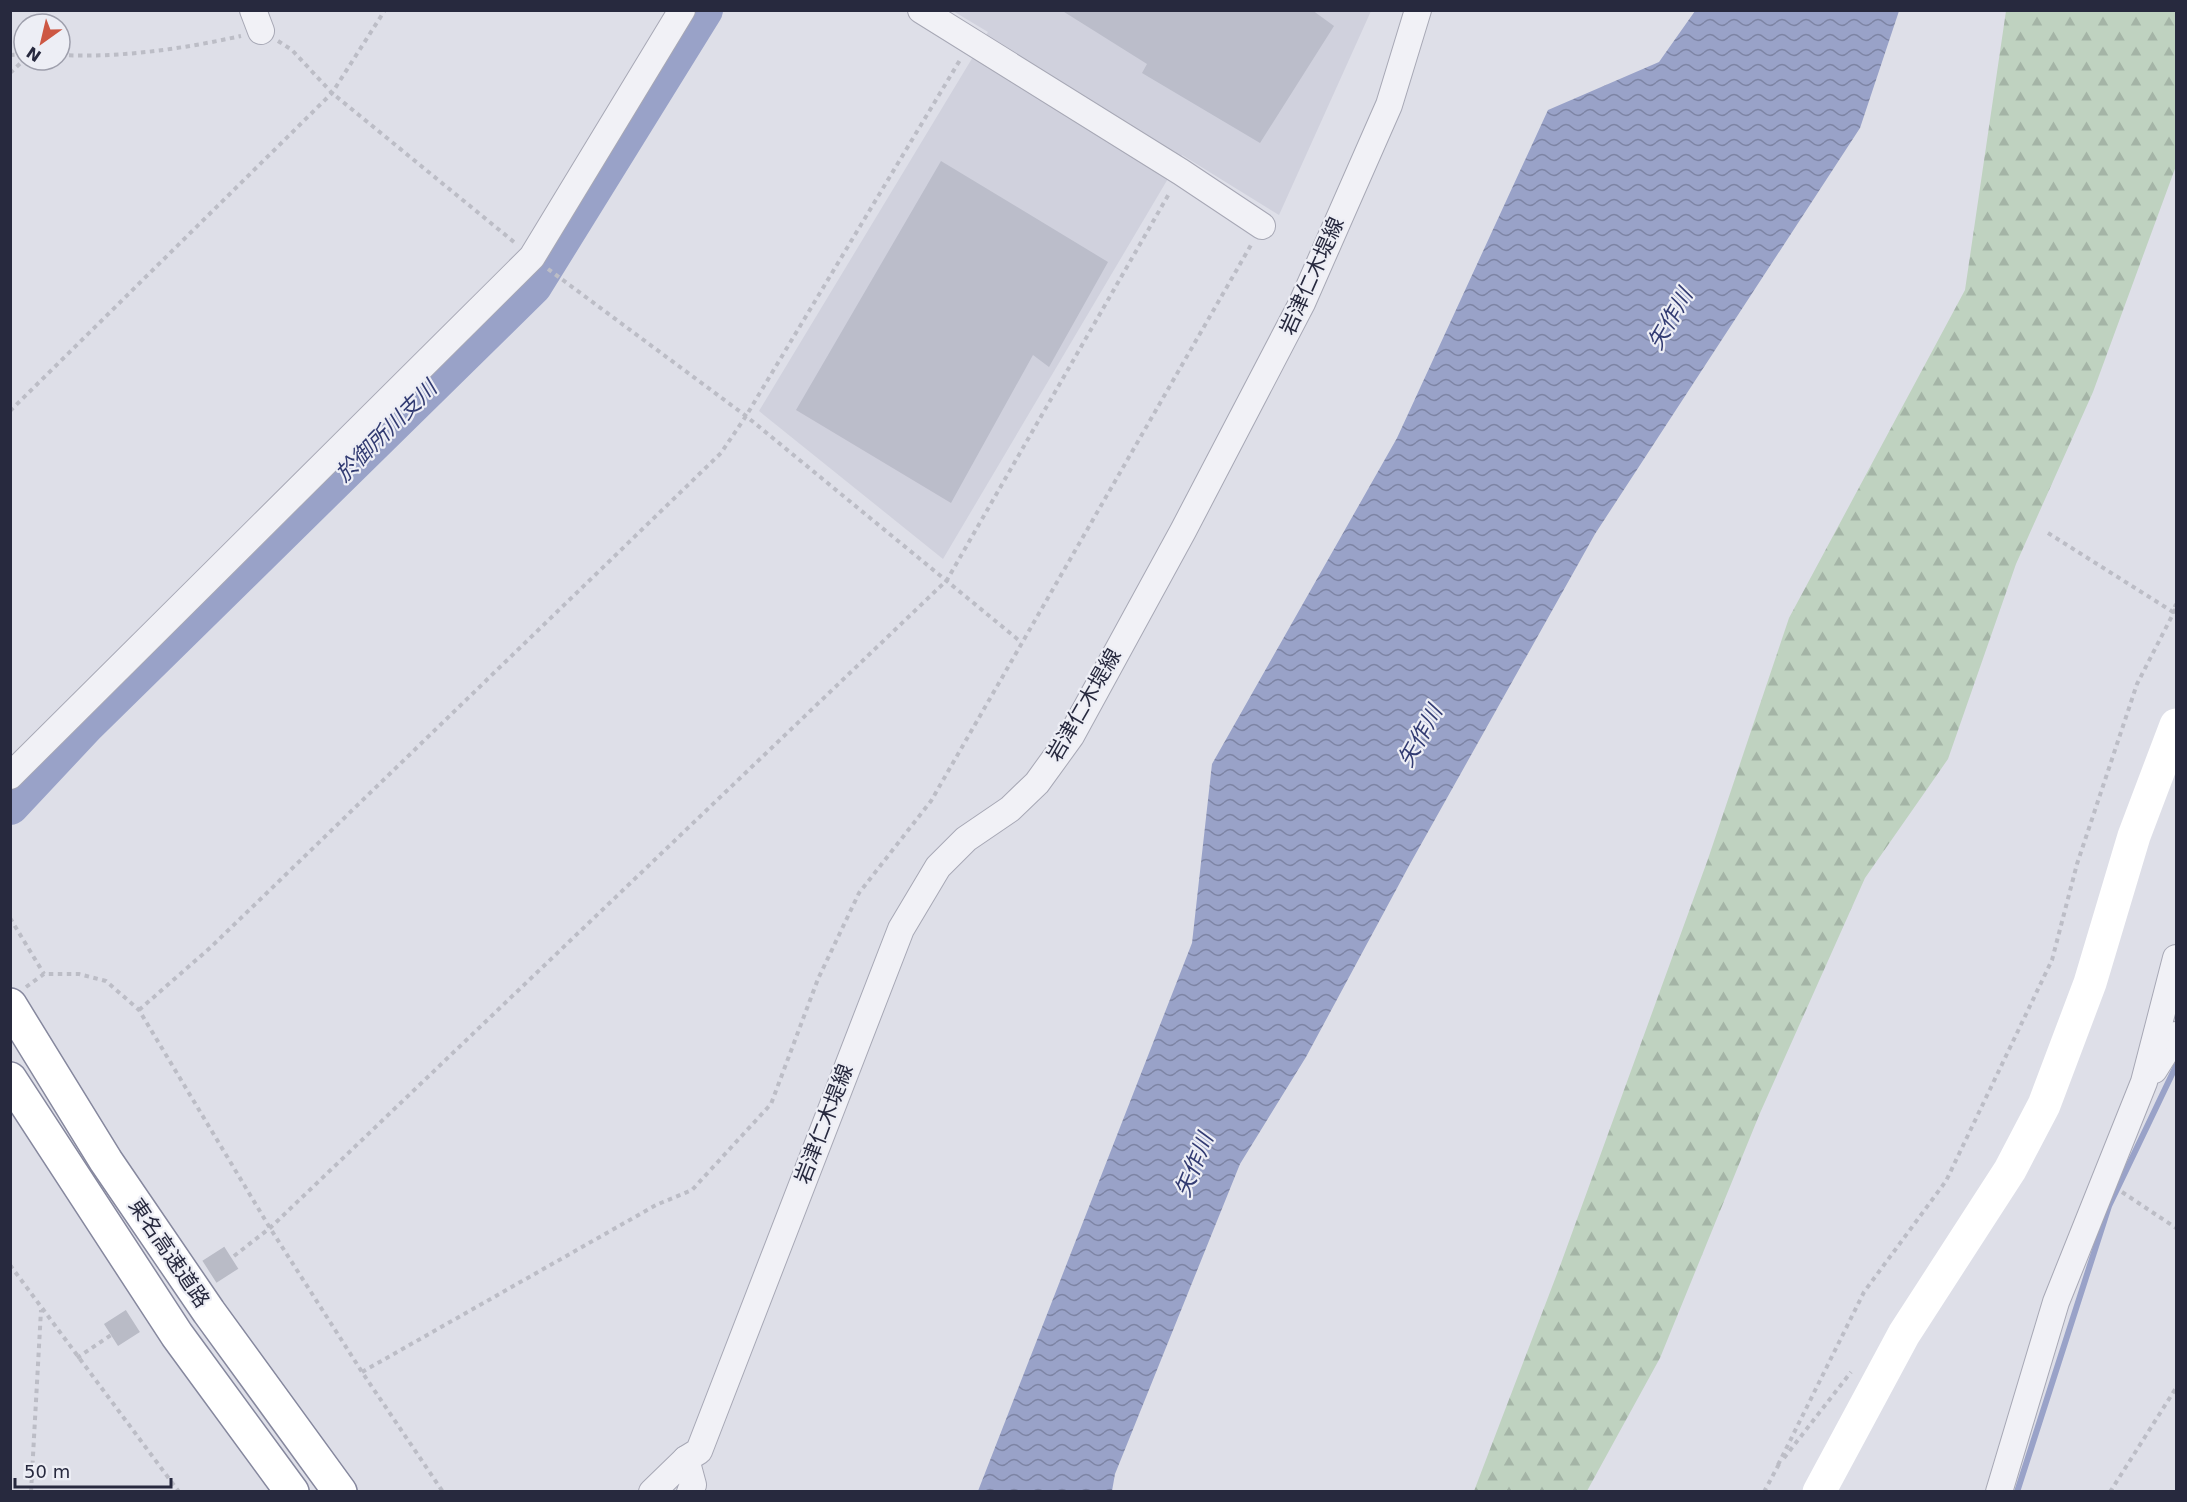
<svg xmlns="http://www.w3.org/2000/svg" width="2187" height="1502" font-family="'DejaVu Sans','Noto Sans JP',sans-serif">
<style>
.built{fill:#d0d1dd}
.forest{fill:url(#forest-firs)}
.water{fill:url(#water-waves)}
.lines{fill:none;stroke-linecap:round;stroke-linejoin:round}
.stream{stroke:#99a2c8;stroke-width:6}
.river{stroke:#99a2c8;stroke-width:38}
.building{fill:#bbbdca}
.street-tunnel{stroke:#b9bbc6;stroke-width:26;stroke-dasharray:26 13;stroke-linecap:butt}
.street-casing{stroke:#a7a8b5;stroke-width:28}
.highway-casing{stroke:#86889e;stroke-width:36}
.path{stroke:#bcbdc6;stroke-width:4;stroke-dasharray:4.5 4.5;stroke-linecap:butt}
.street{stroke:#f1f1f6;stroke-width:26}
.secondary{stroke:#fff;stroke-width:33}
.highway{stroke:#fff;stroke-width:33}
.labels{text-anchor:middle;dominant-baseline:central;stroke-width:4.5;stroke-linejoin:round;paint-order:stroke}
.street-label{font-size:21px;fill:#27293e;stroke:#edeef5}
.water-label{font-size:22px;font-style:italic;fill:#323b72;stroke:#edeef5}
</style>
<defs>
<pattern id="forest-firs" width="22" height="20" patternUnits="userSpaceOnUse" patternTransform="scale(1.5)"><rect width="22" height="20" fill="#bfd2c0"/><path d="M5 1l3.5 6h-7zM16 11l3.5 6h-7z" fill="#a4b4a6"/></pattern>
<pattern id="water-waves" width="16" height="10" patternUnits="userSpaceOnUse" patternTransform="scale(1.5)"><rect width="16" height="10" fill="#99a2c8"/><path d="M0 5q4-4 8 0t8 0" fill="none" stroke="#7d84a4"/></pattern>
</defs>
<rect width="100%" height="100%" fill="#dedfe8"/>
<path class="built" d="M953 11H1371L1279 215 1182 155 943 559 759 411 988 32Z"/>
<path class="forest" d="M2006 11H2176V166L2093 392 2016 564 1948 759 1865 878 1760 1113 1660 1358 1587 1491H1474L1560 1266 1708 859 1789 618 1965 290Z"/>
<path class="water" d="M1695 11H1899L1860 128 1595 534 1410 864 1306 1057 1240 1164 1115 1474 1112 1491H978L1192 943 1212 764 1397 438 1548 110 1659 62Z"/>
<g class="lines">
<path class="stream" d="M2017 1492 2109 1206 2176 1066"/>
<path class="river" d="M10 806 85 726 533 286 704 10"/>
</g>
<g class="building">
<path d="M1061 10H1312L1334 26 1260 143 1142 73 1147 64Z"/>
<path d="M941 161 1108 262 1049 367 1033 355 951 503 796 410Z"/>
</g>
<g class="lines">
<path class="street-tunnel" d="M111 1335 234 1256"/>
<g class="street-casing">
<g id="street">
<path d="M253 10 261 31"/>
<path d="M921 10 1181 172 1262 226"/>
<path d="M10 776 532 257 682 10"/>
<path d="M2154 1070 2176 1035"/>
<path d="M686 1459 693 1485 690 1492"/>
<path d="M652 1492 686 1459 699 1451 901 929 938 867 966 839 1010 809 1037 783 1071 736 1183 531 1302 303 1389 105 1418 10"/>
<path d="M1999 1492 2056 1302 2144 1082 2176 958"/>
</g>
</g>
<g class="highway-casing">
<g id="highway">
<path d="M10 1005 106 1161 209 1312 340 1492"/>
<path d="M10 1079 177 1335 292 1492"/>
</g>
</g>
<g class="path">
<path d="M278 41 292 50 332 93 514 242"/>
<path d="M10 55 24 54"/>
<path d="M60 55C120 58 182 49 241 36"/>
<path d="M10 73 24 60"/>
<path d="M548 269 746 416 1021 642"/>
<path d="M10 411 332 93 385 10"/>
<path d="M2048 533 2173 612 2176 604"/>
<path d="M10 918 44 974"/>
<path d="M26 987 44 974H79L106 981 139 1010 270 1228 362 1372 443 1492"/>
<path d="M139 1010 211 947 721 453 746 416 960 60"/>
<path d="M2122 1192 2176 1228"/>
<path d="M234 1256 270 1228 947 580 1170 192"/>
<path d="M10 1265 179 1492"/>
<path d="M77 1358 111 1335"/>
<path d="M362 1372 656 1205 692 1190 771 1104 818 979 859 893 931 801 1251 245"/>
<path d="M1784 1458 1851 1372"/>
<path d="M1778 1465 1864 1292 1946 1181 2052 960 2077 864 2137 684 2176 608"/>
<path d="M31 1492 41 1310"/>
<path d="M1764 1492 1779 1464"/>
<path d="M2110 1492 2176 1388"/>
</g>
<use href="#street" class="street"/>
<path class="secondary" d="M1819 1492 1904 1334 2010 1170 2044 1105 2090 983 2134 836 2176 725"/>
<use href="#highway" class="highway"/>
</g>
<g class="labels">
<g class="street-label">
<text transform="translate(1312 276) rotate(-66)">岩津仁木堤線</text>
<text transform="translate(1084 705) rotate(-60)">岩津仁木堤線</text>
<text transform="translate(824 1124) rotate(-69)">岩津仁木堤線</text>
<text transform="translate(169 1253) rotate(56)">東名高速道路</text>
</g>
<g class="water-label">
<text transform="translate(1670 319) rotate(-60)">矢作川</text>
<text transform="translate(386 431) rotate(-45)">於御所川支川</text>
<text transform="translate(1420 736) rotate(-61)">矢作川</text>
<text transform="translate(1194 1165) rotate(-68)">矢作川</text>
</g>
</g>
<rect width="2187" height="1502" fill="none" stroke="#27293e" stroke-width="24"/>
<g transform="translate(42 42) rotate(214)"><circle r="28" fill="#edeef5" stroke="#9e9fac" stroke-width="1.5"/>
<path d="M0-4.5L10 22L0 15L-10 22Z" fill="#cd5743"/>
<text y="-9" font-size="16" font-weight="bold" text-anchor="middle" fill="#27293e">N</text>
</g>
<path d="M15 1478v9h156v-9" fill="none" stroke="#27293e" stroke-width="3"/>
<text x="24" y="1478" font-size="18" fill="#27293e" stroke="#edeef5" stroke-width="4.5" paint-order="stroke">50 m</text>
</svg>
